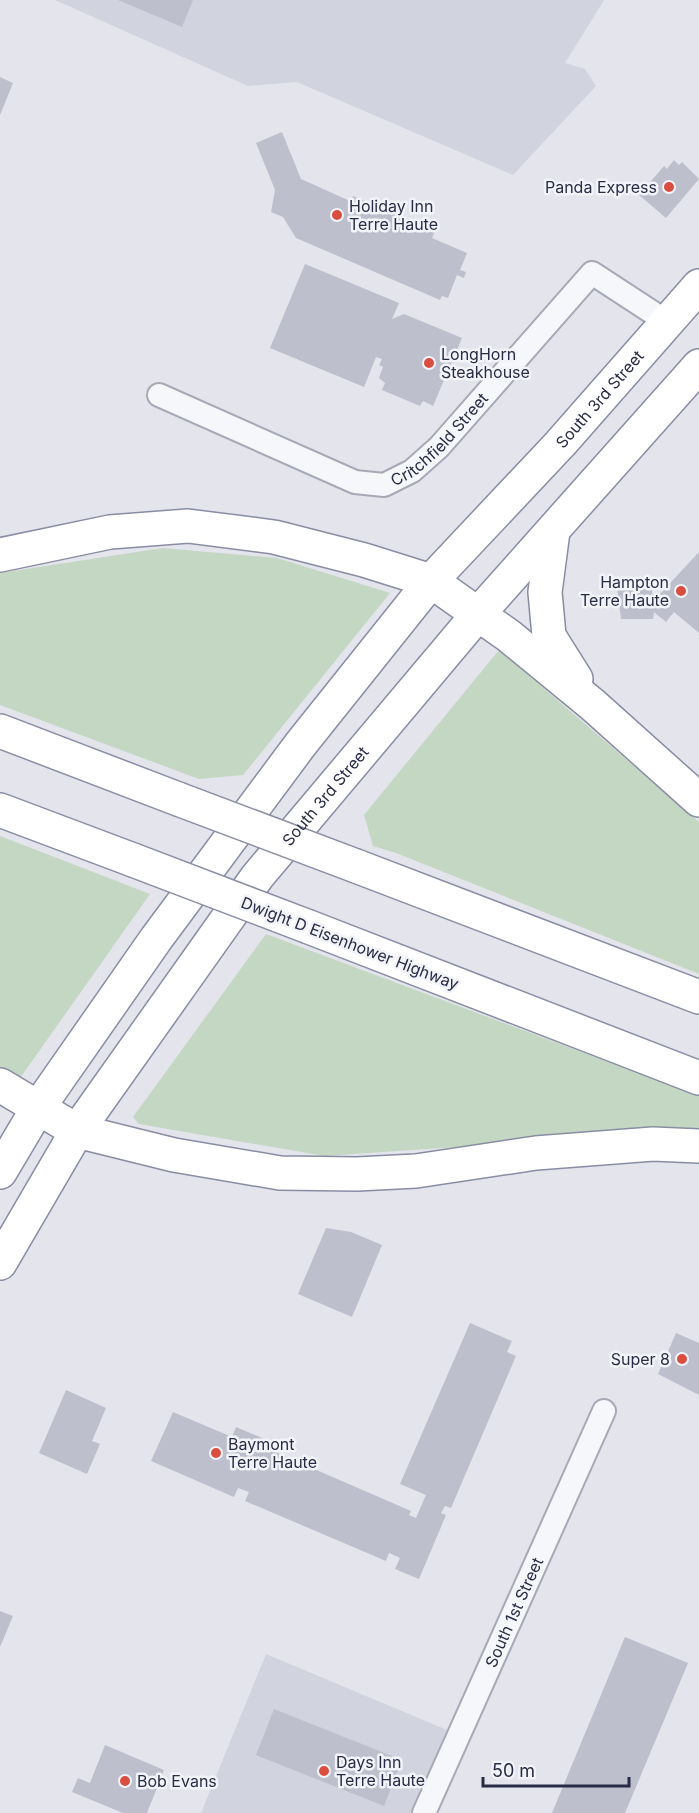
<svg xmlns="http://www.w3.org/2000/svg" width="699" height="1813" font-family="Inter,sans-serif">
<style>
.built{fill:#d1d3df}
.green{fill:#c4d7c3}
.building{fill:#bdbfcd}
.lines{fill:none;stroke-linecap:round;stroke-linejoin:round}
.minor-casing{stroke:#a7a9b7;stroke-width:26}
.trunk-casing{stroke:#898da4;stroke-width:36}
.motorway-casing{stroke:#898da4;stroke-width:36}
.minor{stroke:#f6f7fa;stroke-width:22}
.trunk{stroke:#fff;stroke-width:33}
.motorway{stroke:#fff;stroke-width:33}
.motorway-bridge-casing{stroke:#898da4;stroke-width:36;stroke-linecap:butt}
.motorway-bridge{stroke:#fff;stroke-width:33}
.poi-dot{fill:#da4e3f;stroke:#f3f4f9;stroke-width:2}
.labels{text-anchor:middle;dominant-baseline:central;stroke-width:5;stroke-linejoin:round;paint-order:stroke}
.poi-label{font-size:16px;fill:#292c46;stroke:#f3f4f9;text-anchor:start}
.street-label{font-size:16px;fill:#292c46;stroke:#f3f4f9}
</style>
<rect width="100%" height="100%" fill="#e3e4ec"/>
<g class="built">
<path d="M55 0H604L565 63 585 69 596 86 513 175 297 82 248 86Z"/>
<path d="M266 1654 447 1730 412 1813H201Z"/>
</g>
<g class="green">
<path d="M163 548 277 558 390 593 243 775 199 779 0 705V573Z"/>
<path d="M499 650 699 822V974L396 853 373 846 364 815Z"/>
<path d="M0 836 150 894 18 1081 0 1069Z"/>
<path d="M266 934 699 1096V1135L512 1143 325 1156 139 1124 133 1117Z"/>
</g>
<g class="building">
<path d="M118 0H193L182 27Z"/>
<path d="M0 77 13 83 0 115Z"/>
<path d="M282 132 301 179 350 201 353 196 435 231 432 238 467 253 460 270 466 272 464 278 457 275 448 298 442 296 440 300 296 238 283 217 271 212 275 190 256 143Z"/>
<path d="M674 160 679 165 682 162 699 179 666 218 639 195 664 166 667 169Z"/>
<path d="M305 264 399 303 392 319 404 314 462 338 433 406 423 401 420 406 382 390 385 383 379 378 383 367 379 365 382 359 376 357 364 387 270 348Z"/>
<path d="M699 552V633L674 612 666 622 654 612 653 619H621L617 588H652V594H660Z"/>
<path d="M326 1228 351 1232 382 1245 352 1317 298 1294Z"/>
<path d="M470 1323 512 1341 507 1352 516 1356 451 1508 445 1506 441 1513 446 1515 419 1579 395 1569 400 1558 389 1553 386 1561 245 1501 249 1492 238 1488 234 1497 151 1461 173 1412 232 1437 236 1427 262 1438 259 1445 411 1511 409 1515 416 1518 426 1495 400 1484Z"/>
<path d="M676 1333 699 1343V1395L658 1374Z"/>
<path d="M66 1390 106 1408 92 1441 100 1444 87 1474 39 1453Z"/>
<path d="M0 1611 13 1616 0 1647Z"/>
<path d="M625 1637 688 1663 625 1813H552Z"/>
<path d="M274 1709 402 1760 384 1806 256 1755Z"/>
<path d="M105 1745 164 1770 147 1813H123L72 1792 78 1778 90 1783Z"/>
</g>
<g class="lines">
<g class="minor-casing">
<g id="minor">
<path id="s1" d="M159 395 355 482 384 485 412 471 439 447 592 273 667 322"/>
<path id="s2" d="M424 1813 604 1411"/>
</g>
</g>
<g class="trunk-casing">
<g id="trunk">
<path id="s3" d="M0 1172 38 1108 156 939 300 745 431 581 560 444 699 286"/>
<path id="s4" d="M0 1263 77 1131 257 877 479 613 699 366"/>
</g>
</g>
<g class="motorway-casing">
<g id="motorway">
<path d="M553 531 545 592 549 636 576 679"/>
<path d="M0 555 110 532 188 526 274 537 364 560 431 581 509 636 593 705 699 800"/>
<path d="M0 731 178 799"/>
<path d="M0 810 133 860"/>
<path d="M356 866 699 997"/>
<path d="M309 927 699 1078"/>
<path d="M0 1085 77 1131 174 1155 280 1173 357 1174 416 1171 536 1153 653 1144 699 1146"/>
</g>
</g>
<use href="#minor" class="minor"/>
<use href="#trunk" class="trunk"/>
<use href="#motorway" class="motorway"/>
<g class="motorway-bridge-casing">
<g id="motorway-bridge">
<path d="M178 799 356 866"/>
<path d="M133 860 309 927"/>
</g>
</g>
<use href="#motorway-bridge" class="motorway-bridge"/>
</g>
<g class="poi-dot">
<circle cx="669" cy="187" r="6"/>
<circle cx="337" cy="215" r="6"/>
<circle cx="429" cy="363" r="6"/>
<circle cx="681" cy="591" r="6"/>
<circle cx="682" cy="1359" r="6"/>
<circle cx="216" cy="1453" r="6"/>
<circle cx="324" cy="1771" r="6"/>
<circle cx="125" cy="1781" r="6"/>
</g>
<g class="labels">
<g class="poi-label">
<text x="657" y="187" text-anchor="end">Panda Express</text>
<text x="349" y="206">Holiday Inn<tspan x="349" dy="18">Terre Haute</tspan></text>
<text x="441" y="354">LongHorn<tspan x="441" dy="18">Steakhouse</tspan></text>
<text x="669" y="582" text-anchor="end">Hampton<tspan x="669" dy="18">Terre Haute</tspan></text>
<text x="670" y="1359" text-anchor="end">Super 8</text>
<text x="228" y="1444">Baymont<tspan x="228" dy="18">Terre Haute</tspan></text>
<text x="336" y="1762">Days Inn<tspan x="336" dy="18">Terre Haute</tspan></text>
<text x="137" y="1781">Bob Evans</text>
</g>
<g class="street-label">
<text stroke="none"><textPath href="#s3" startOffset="980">South 3rd Street</textPath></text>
<text stroke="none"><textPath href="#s1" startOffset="316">Critchfield Street</textPath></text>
<text stroke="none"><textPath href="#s4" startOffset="570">South 3rd Street</textPath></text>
<text transform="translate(350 943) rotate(21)">Dwight D Eisenhower Highway</text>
<text stroke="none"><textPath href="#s2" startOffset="220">South 1st Street</textPath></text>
</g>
</g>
<path d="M483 1777v9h146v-9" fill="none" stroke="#292c46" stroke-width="3"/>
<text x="492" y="1777" font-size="18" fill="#292c46" stroke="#f3f4f9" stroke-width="4.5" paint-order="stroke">50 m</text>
</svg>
